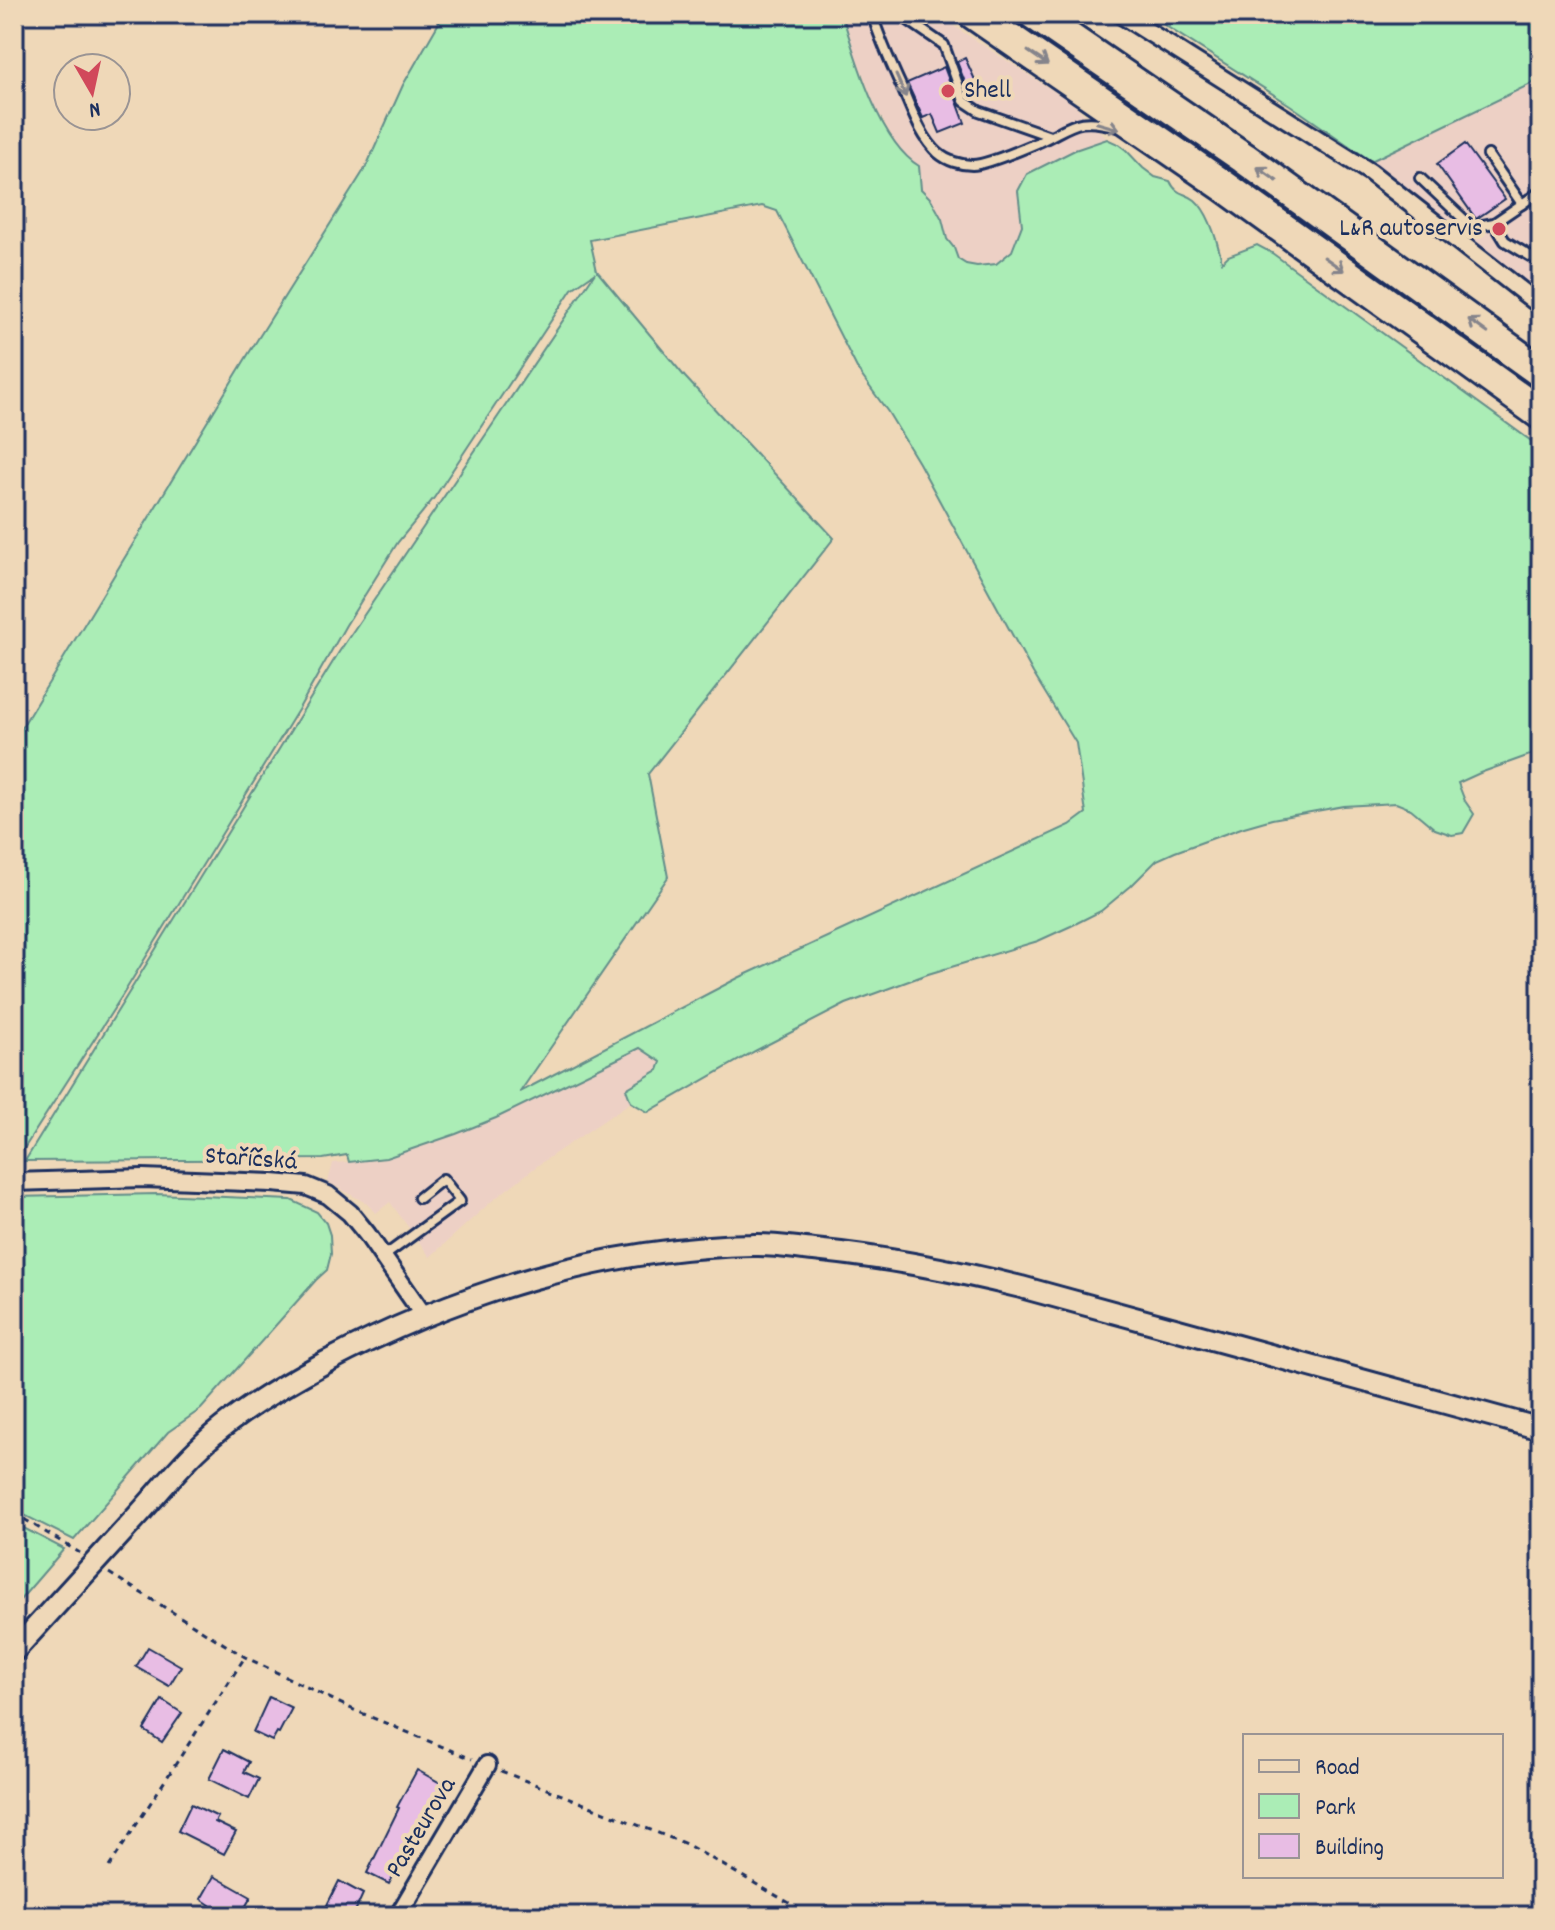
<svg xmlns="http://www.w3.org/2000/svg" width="1555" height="1930" font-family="Dekko,sans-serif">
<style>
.built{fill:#edd0c5}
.green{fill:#abedb6;stroke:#638e8a;stroke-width:2;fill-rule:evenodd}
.building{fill:#e8bde4;stroke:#1b2f5e;stroke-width:2}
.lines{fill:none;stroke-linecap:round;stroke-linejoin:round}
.service-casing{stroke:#1b2f5e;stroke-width:14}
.minor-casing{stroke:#1b2f5e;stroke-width:22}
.tertiary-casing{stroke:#1b2f5e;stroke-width:26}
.motorway-casing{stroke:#1b2f5e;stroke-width:36}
.path{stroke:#1b2f5e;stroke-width:3;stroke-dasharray:6 6;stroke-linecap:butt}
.service{stroke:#efd8b8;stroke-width:8}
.minor{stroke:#efd8b8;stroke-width:16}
.tertiary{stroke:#efd8b8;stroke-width:20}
.motorway{stroke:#efd8b8;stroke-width:30}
.oneway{stroke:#85848b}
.poi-dot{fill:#d1495b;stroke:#efd8b8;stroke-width:3}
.labels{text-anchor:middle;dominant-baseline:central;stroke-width:8;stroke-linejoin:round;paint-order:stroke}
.poi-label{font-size:26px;fill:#1b2f5e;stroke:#efd8b8;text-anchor:start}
.street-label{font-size:26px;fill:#1b2f5e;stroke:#efd8b8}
</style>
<rect width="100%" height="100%" fill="#efd8b8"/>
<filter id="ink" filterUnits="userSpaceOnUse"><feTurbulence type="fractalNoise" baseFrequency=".0125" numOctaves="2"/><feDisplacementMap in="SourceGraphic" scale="16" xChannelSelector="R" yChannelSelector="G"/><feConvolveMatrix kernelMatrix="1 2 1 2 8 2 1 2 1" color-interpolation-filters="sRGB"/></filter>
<g filter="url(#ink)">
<g class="built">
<path d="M842 14H935L1075 105 1107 139 1075 150 1027 174 1018 191 1022 225 1017 241 1012 251 996 264 977 266 966 264 958 259 954 248 947 239 942 219 931 199 921 189 919 166 909 160 898 147 875 106 852 46Z"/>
<path d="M1541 79V297L1371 161Z"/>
<path d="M640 1048 661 1062 658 1070 626 1089 631 1102 541 1163 492 1201 430 1257 390 1202 376 1213 366 1203 328 1182 333 1163 379 1160 430 1144 498 1115Z"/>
</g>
<g class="green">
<path d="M444 14H842C855 57 879 142 919 166L921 189 931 199 942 219 947 239 954 248 958 259 966 264 977 266 996 264 1012 251 1022 225 1018 191 1027 174 1075 150 1107 139 1118 144 1126 150 1143 168 1155 177 1170 181C1177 196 1185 192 1195 200 1209 212 1218 244 1222 262L1228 256 1257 245 1272 253 1541 448V751L1480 773 1458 783 1465 801 1474 814 1463 833 1452 835 1435 829 1411 809 1396 803 1344 806 1272 819 1244 827 1175 852 1157 860 1131 886 1101 911 1071 926 1038 941 928 974 846 1004 755 1051 648 1112 631 1102 626 1089 658 1070 661 1062 640 1048 496 1118 456 1134 386 1158 349 1162 347 1155 323 1159 25 1161 339 652 595 273 572 289 434 498 398 542 346 625 298 710 122 996 16 1161H14V740L249 353 366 167 403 85ZM762 206 777 211 859 372 888 412 919 463 1033 673 1076 743 1086 813 1070 825 738 978 520 1092 668 877 648 774 834 538 685 377 597 271 590 240Z"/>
<path d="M1147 14H1541V79L1371 161 1290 105Z"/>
<path d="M157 1194 291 1200 317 1212 326 1223 330 1235 331 1254 327 1270 316 1280 201 1409 168 1432 74 1540 14 1510V1197Z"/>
<path d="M14 1523 64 1549 14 1607Z"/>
</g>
<g class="building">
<path d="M965 58 981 93 971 97 957 62Z"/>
<path d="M944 67 965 123 940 133 932 114 923 118 907 83Z"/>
<path d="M1465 144 1505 199 1476 219 1437 164Z"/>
<path d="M148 1647 181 1666 169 1686 136 1667Z"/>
<path d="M269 1697 292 1708 279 1733 277 1732 272 1741 253 1732Z"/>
<path d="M162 1700 182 1713 162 1742 144 1730Z"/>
<path d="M224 1749 249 1762 244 1772 259 1779 249 1799 209 1779Z"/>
<path d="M417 1770 442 1784 389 1884 367 1873 399 1808 397 1807Z"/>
<path d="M191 1804 218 1817 215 1822 236 1832 224 1854 178 1831Z"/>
<path d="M214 1876 251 1897 240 1916H213L210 1905 201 1899Z"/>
<path d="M339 1881 363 1894 353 1916H332L335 1912 326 1907Z"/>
</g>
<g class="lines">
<g class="service-casing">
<g id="service">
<path d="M872 14C880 40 891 64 902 88 912 110 920 136 938 153 947 161 961 165 972 165 985 165 1023 149 1037 143 1072 127 1076 115 1117 127"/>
<path d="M899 14 944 45 964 101 979 111 1050 136"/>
<path d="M1488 155 1522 204"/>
<path d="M1420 178 1472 227 1494 223"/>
<path d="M1541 191 1494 223 1505 241 1540 262 1541 266"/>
<path d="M383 1257 460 1201 443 1179 419 1198"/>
</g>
</g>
<g class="minor-casing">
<g id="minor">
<path d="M1120 14 1370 172 1541 306"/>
<path d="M14 1182 143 1178 272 1183 306 1186 328 1195 350 1213 367 1234 424 1316"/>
<path d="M398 1916 487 1765"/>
</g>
</g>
<g class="tertiary-casing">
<path id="tertiary" d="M14 1651C56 1605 98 1559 140 1513 160 1491 179 1466 201 1446 235 1413 285 1384 326 1362 457 1293 605 1247 753 1245 773 1244 794 1248 814 1250 884 1257 952 1270 1021 1287L1541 1429"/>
</g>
<g class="motorway-casing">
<g id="motorway">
<path d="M974 14 1224 186 1541 414"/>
<path d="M1034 14 1244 158 1541 372"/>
</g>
</g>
<g class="path">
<path d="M14 1513 80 1553"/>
<path d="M109 1573 245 1657 354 1710 472 1759"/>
<path d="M501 1771 686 1844 812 1916"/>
<path d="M109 1867 245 1657"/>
</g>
<use href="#service" class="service"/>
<use href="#minor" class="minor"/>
<use href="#tertiary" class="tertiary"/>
<use href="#motorway" class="motorway"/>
</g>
<defs><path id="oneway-shaft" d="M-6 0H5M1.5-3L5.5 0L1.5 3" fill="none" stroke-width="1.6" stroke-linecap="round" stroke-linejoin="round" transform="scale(2)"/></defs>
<g class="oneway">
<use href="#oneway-shaft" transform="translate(1038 58) rotate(34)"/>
<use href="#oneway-shaft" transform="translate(901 86) rotate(66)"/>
<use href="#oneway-shaft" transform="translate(1108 126) rotate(16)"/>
<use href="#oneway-shaft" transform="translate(1267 174) rotate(-145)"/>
<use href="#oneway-shaft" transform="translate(1334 264) rotate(35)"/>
<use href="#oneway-shaft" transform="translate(1478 326) rotate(-144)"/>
</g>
</g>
<g class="poi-dot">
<circle cx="948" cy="91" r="8"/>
<circle cx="1499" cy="229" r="8"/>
</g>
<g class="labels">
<g class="poi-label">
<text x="964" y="91">Shell</text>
<text x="1483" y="229" text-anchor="end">L&amp;R autoservis</text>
</g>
<g class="street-label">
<text transform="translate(251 1160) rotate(4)">Staříčská</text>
<text transform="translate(422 1828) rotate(-59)">Pasteurova</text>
</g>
</g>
<rect width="1555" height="1930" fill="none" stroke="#efd8b8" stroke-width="48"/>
<rect x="24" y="24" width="1507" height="1882" fill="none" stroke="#1b2f5e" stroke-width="3" filter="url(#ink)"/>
<rect x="1243" y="1734" width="260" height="144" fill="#efd8b8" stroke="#9a9494" stroke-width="2"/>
<rect x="1259" y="1760" width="40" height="12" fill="#efd8b8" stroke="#9a9494" stroke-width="2"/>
<text x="1315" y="1774" font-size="24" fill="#1b2f5e">Road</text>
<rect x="1259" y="1794" width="40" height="24" fill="#abedb6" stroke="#9a9494" stroke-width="2"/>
<text x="1315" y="1814" font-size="24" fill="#1b2f5e">Park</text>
<rect x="1259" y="1834" width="40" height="24" fill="#e8bde4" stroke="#9a9494" stroke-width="2"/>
<text x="1315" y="1854" font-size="24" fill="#1b2f5e">Building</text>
<g transform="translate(92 92) rotate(171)"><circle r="38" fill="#efd8b8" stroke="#9a9494" stroke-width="2"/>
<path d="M0-6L14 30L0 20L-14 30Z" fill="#d1495b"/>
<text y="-12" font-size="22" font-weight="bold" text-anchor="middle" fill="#1b2f5e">N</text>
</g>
</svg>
